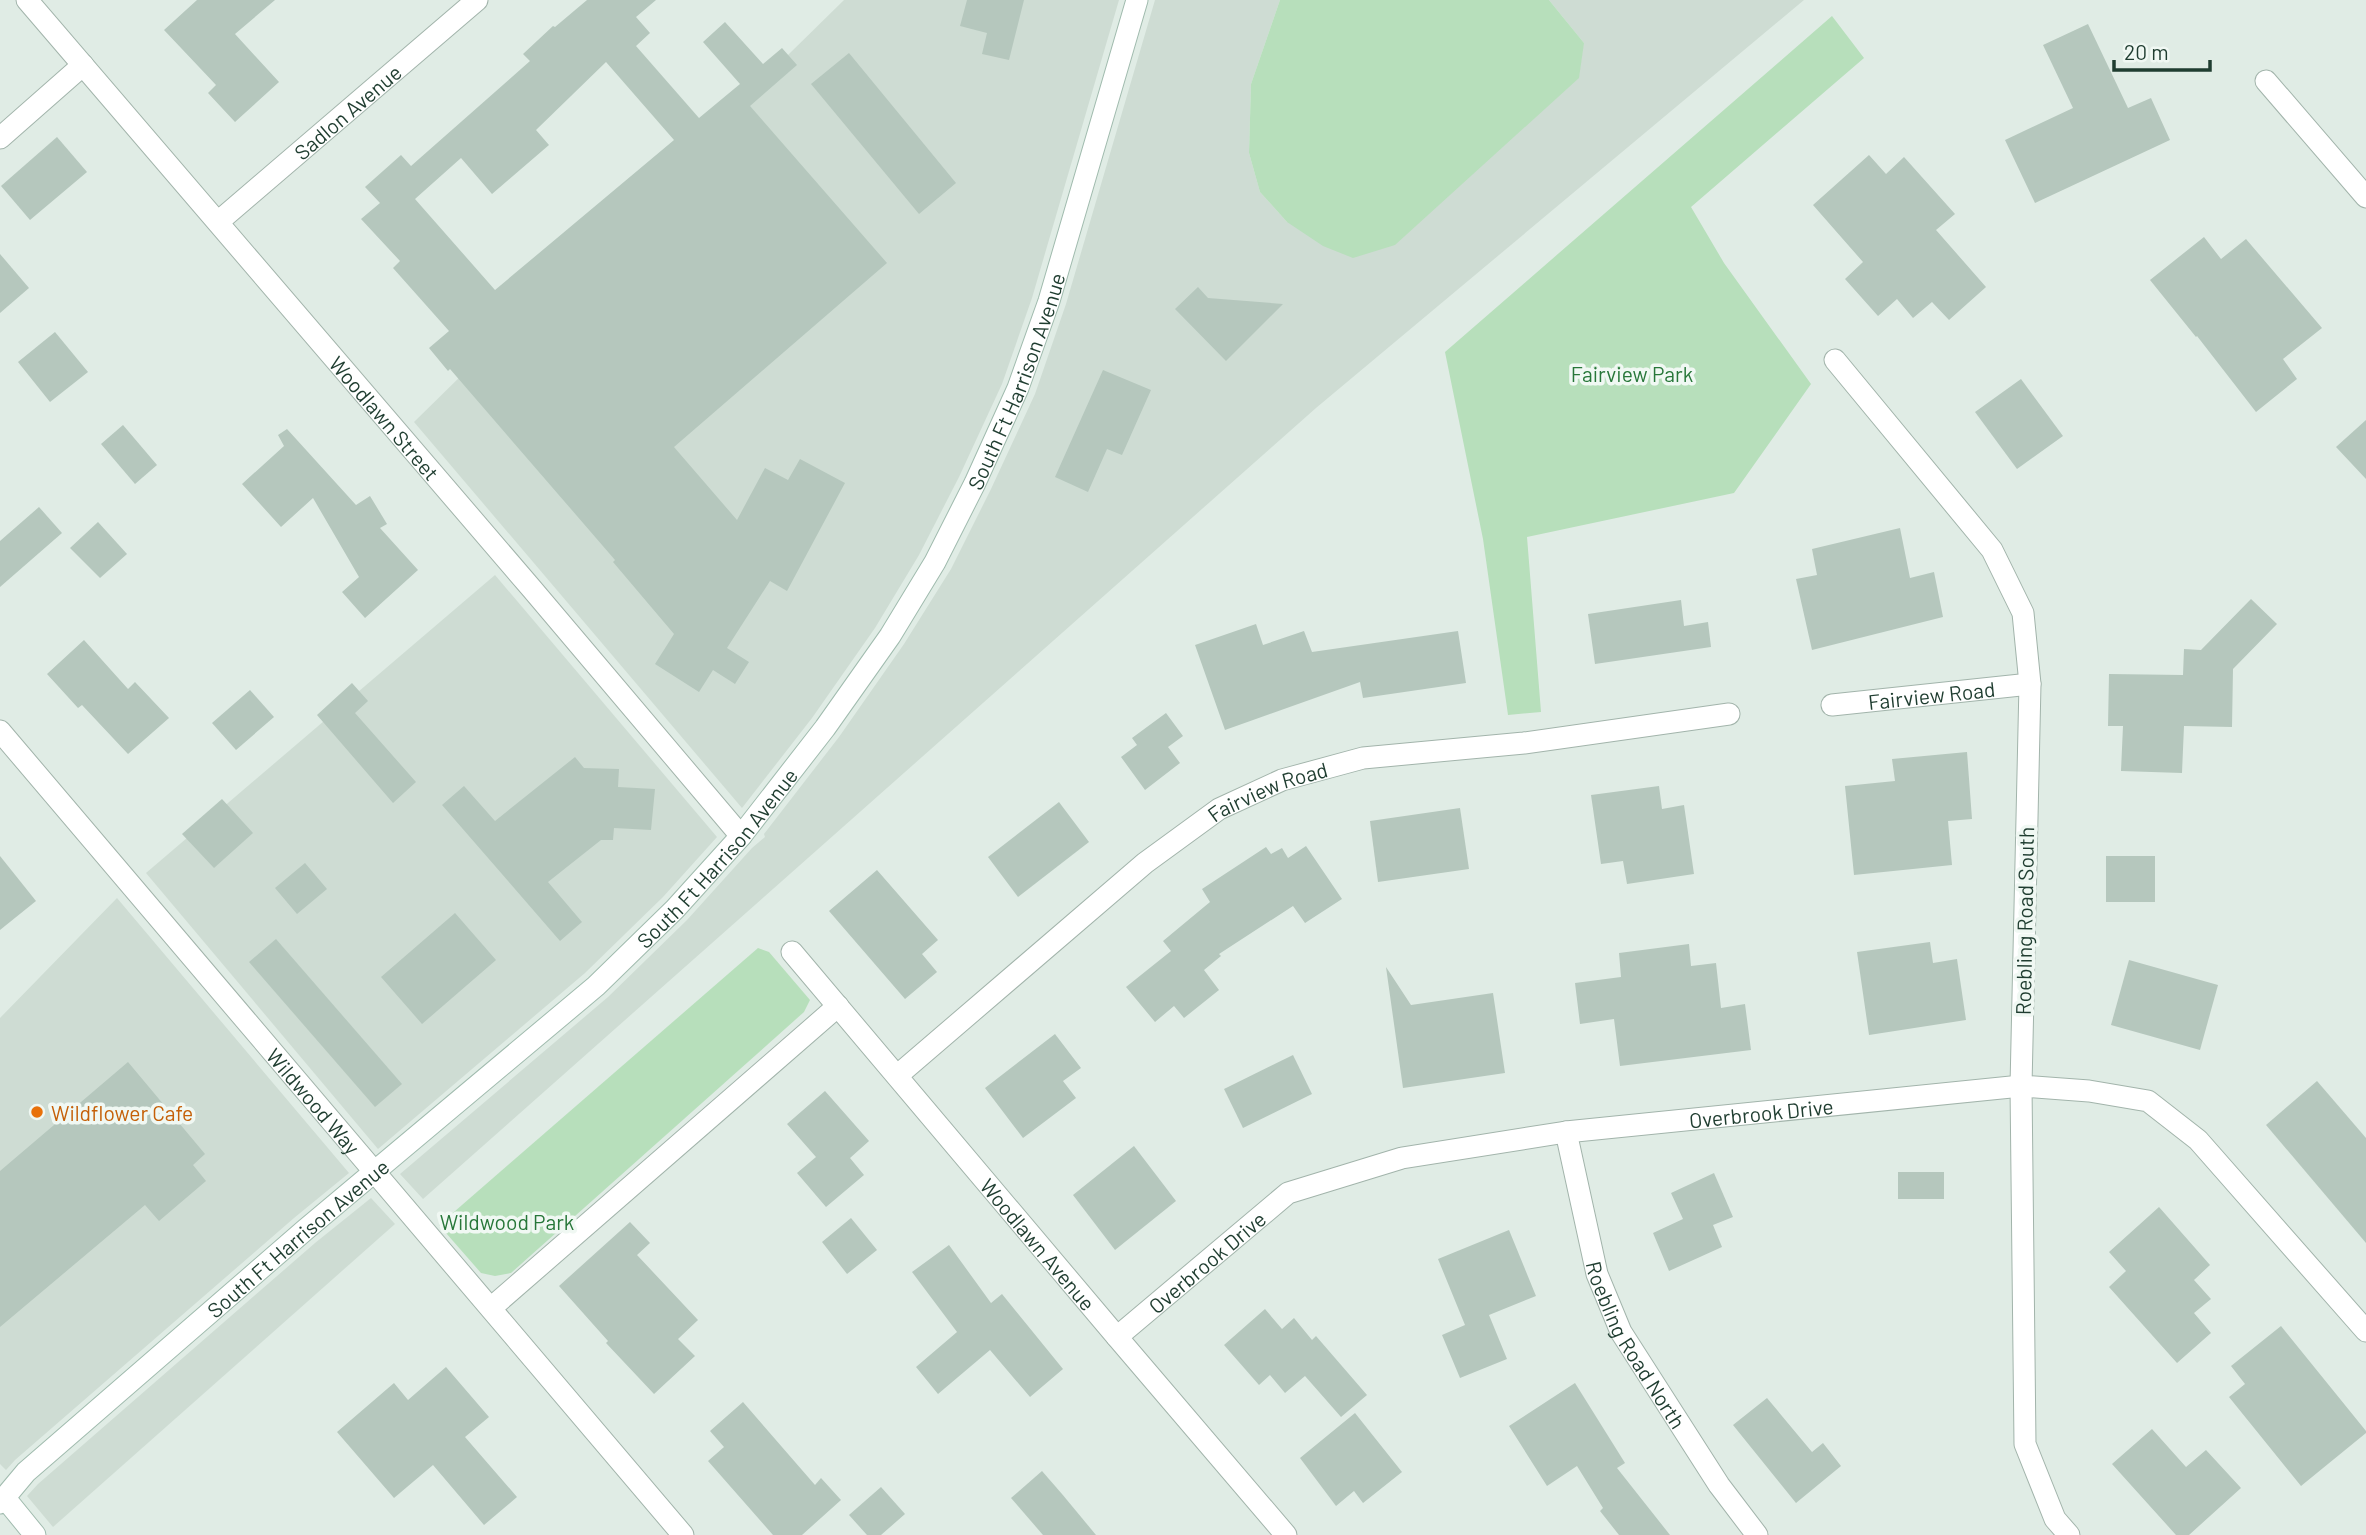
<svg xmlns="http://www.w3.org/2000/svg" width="2366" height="1535" font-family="Barlow,sans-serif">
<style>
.built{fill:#cedcd3}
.green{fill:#b7dfbb}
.building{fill:#b5c7bd;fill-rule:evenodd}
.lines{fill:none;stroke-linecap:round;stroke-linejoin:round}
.street-casing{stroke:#a2b4ab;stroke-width:23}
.secondary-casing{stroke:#a0bbae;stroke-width:23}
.street{stroke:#fff;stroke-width:21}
.secondary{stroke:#fff;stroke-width:21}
.food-dot{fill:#e8710a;stroke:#f0f8f3;stroke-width:2.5}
.labels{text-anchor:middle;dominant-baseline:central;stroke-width:7;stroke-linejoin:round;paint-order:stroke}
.street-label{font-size:21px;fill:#1f3d30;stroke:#f0f8f3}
.park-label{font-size:21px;fill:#277739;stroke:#f0f8f3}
.food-label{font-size:21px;fill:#c56008;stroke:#f0f8f3;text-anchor:start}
</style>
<rect width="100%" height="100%" fill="#e0ece5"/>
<g class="built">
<path d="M844 0H1119L1032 298 1002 384 959 477 919 555 875 628 812 718 742 808 414 422Z"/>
<path d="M1155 0H1280L1251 84 1249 153 1260 192 1287 222 1584 43 1549 0H1804L1316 408 423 1199 400 1174 608 997 687 920 752 848 765 837 764 834 839 737 904 644 951 569 991 489 1035 394 1066 304Z"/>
<path d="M495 575 717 837 663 897 585 973 378 1149 146 873Z"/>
<path d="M117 898 349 1173 294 1218 15 1460 6 1470 0 1464V1018Z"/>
<path d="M371 1198 395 1224 53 1527 27 1496 38 1484 315 1243Z"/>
</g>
<g class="green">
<path d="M1280 0H1549L1584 43 1579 78 1395 245 1353 258 1323 246 1287 222 1260 192 1249 153 1251 84Z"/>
<path d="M1832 16 1864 58 1691 207 1724 263 1811 384 1734 493 1527 537 1541 712 1508 715 1483 539 1445 352Z"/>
<path d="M758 948 769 952 810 1000 804 1012 511 1273 495 1276 481 1273 439 1225Z"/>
</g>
<g class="building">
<path d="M197 0H275L235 34 279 82 235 122 208 93 216 85 164 30Z"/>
<path d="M587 0H656L636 17 650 33 636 46 699 118 740 84 703 42 725 22 763 64 782 48 797 65 750 106 887 263 674 447 737 520 765 468 788 480 800 459 845 483 787 591 770 581 727 648 749 662 735 684 713 670 699 692 655 664 674 634 613 562 615 560 450 369 448 371 429 348 449 331 393 268 400 261 361 219 380 203 365 187 401 155 411 166 530 61 523 54 553 26 555 27ZM606 62 674 140 495 290 415 199 461 158 492 194 549 145 536 130Z"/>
<path d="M967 0H1024L1009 60 982 54 987 33 960 26Z"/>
<path d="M2088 24 2128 108 2151 98 2170 140 2035 203 2005 140 2073 108 2043 45Z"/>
<path d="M849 53 956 183 919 214 811 84Z"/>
<path d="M57 137 87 172 30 220 1 186Z"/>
<path d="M1869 155 1886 174 1904 157 1955 214 1936 230 1986 287 1949 320 1932 302 1913 318 1897 299 1878 316 1845 279 1863 262 1813 205Z"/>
<path d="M2204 237 2221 259 2246 239 2322 328 2283 359 2297 379 2256 412 2197 336 2196 337 2150 280Z"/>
<path d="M0 254 29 288 0 313Z"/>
<path d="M1198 287 1208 298 1283 304 1226 361 1175 309Z"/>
<path d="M55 332 88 372 50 402 18 362Z"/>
<path d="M1103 370 1151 390 1122 455 1107 449 1088 492 1055 477Z"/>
<path d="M2021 379 2063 436 2017 469 1975 412Z"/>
<path d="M2366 420V479L2336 447Z"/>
<path d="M123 425 157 465 135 484 101 444Z"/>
<path d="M287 429 356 505 370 496 387 524 380 528 418 570 365 618 342 592 359 577 313 498 281 527 242 484 284 446 278 435Z"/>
<path d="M39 507 62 533 0 587V541Z"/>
<path d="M98 522 127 554 100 578 70 548Z"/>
<path d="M1900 528 1910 578 1934 572 1943 617 1812 650 1796 579 1817 575 1812 549Z"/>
<path d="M2251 599 2277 624 2233 669 2232 727 2184 726 2182 773 2121 771 2123 726H2108L2109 674 2183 675 2184 649 2201 650Z"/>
<path d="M1681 600 1684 626 1708 622 1711 647 1595 664 1588 614Z"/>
<path d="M1256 624 1263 645 1304 631 1312 652 1458 631 1466 683 1363 698 1360 682 1225 730 1195 645Z"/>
<path d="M84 640 128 689 135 682 169 718 128 754 82 705 78 708 47 674Z"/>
<path d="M352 683 368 701 355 713 416 782 393 803 317 715Z"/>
<path d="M250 690 274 717 236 750 212 723Z"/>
<path d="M1166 713 1183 736 1168 747 1180 763 1145 790 1121 757 1137 745 1132 738Z"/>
<path d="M1967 752 1972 819 1948 821 1952 865 1854 875 1845 786 1895 781 1892 759Z"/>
<path d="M575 757 584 768 619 769 618 787 655 789 651 830 614 828 613 840H601L548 882 582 922 560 941 442 805 464 786 495 821Z"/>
<path d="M1659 786 1662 809 1684 805 1694 874 1627 884 1623 861 1601 864 1591 795Z"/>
<path d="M222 799 253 833 214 868 182 834Z"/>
<path d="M1059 802 1089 842 1018 897 988 857Z"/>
<path d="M1460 808 1469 869 1378 882 1370 821Z"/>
<path d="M1306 846 1342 899 1305 923 1293 906 1219 954 1221 956 1204 970 1219 990 1184 1018 1174 1006 1155 1022 1126 987 1171 951 1163 941 1210 902 1202 889 1266 847 1271 854 1282 848 1288 858Z"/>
<path d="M0 856 36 901 0 930Z"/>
<rect x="2106" y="856" width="49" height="46"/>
<path d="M305 863 327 889 297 914 275 888Z"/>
<path d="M877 870 938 940 922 954 937 972 905 999 829 911Z"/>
<path d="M455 913 496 960 422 1024 381 977Z"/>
<path d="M276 939 402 1084 375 1107 249 962Z"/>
<path d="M1930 942 1933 963 1957 959 1966 1020 1869 1035 1857 952Z"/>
<path d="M1689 944 1691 966 1716 963 1721 1008 1745 1004 1751 1050 1620 1066 1614 1019 1580 1024 1575 983 1621 977 1619 953Z"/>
<path d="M2129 960 2218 985 2200 1050 2111 1025Z"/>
<path d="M1386 967 1411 1005 1493 993 1505 1073 1403 1088Z"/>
<path d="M1055 1034 1081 1068 1063 1081 1076 1098 1023 1138 985 1088Z"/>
<path d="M1293 1055 1312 1094 1243 1128 1224 1089Z"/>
<path d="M128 1062 205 1154 193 1165 206 1181 159 1221 145 1205 0 1327V1171Z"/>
<path d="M2317 1081 2366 1138V1243L2266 1125Z"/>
<path d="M825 1091 869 1141 850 1158 864 1175 826 1207 797 1173 816 1157 787 1124Z"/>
<path d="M1134 1146 1176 1201 1115 1250 1073 1195Z"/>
<rect x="1898" y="1172" width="46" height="27"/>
<path d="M1714 1173 1733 1217 1713 1225 1722 1247 1669 1271 1653 1233 1683 1219 1671 1193Z"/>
<path d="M2159 1207 2210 1265 2194 1280 2211 1299 2194 1313 2211 1333 2177 1363 2109 1287 2126 1271 2109 1252Z"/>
<path d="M851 1218 877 1250 847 1274 822 1242Z"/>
<path d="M630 1222 650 1243 637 1255 698 1320 678 1339 695 1356 654 1394 606 1343 608 1341 559 1286Z"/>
<path d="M1509 1230 1536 1296 1489 1315 1507 1359 1460 1378 1442 1335 1465 1325 1438 1259Z"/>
<path d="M949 1245 991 1303 1002 1294 1063 1369 1030 1397 990 1350 938 1394 916 1367 957 1332 912 1272Z"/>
<path d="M1265 1309 1282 1329 1294 1318 1312 1340 1316 1336 1367 1395 1341 1417 1305 1376 1285 1393 1270 1375 1259 1385 1224 1345Z"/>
<path d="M2281 1326 2366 1431V1433L2301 1486 2229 1397 2245 1384 2231 1366Z"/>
<path d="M446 1367 489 1417 465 1437 517 1497 484 1525 433 1465 394 1498 337 1432 394 1383 408 1400Z"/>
<path d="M1575 1383 1625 1463 1617 1468 1670 1535H1619L1600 1511 1603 1508 1577 1466 1547 1486 1509 1426Z"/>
<path d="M1767 1398 1812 1452 1823 1443 1841 1466 1796 1503 1733 1425Z"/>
<path d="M743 1402 815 1485 821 1478 841 1500 802 1535H773L708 1461 724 1447 710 1431Z"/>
<path d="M1355 1413 1402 1472 1363 1503 1354 1491 1336 1506 1300 1458Z"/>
<path d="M2152 1429 2186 1467 2206 1450 2241 1488 2189 1535H2176L2112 1464Z"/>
<path d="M1042 1471 1062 1494 1096 1535H1043L1011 1498Z"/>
<path d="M881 1487 905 1514 881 1535H867L849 1515Z"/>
</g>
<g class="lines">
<g class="street-casing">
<g id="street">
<path id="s1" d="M27 0 532 589 741 836"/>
<path d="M2266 81 2366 197"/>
<path d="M0 138 83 65"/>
<path id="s2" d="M218 222 477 0"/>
<path d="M1835 360 1992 550 2023 613 2030 684 2021 1086 2025 1444 2055 1519 2069 1535"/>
<path id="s3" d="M1832 705 2030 684"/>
<path id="s4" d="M0 731 683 1535"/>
<path id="s5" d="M792 952 1117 1337 1286 1535"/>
<path id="s6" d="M898 1075 1145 863 1219 809 1282 780 1363 758 1524 743 1729 714"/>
<path id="s7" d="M1566 1132 1597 1274 1621 1332 1719 1485 1757 1535"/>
<path d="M491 1308 838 1006"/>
<path id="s8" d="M1117 1337 1288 1193 1402 1158 1566 1132 2021 1086 2089 1091 2148 1101 2198 1140 2366 1331"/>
</g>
</g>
<g class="secondary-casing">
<g id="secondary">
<path d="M4 1497 35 1535"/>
<path id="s9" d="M0 1503 26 1472 305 1230 596 986 675 909 741 836 825 728 890 636 935 562 975 483 1018 388 1049 301 1137 0"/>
</g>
</g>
<use href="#street" class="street"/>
<use href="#secondary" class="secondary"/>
</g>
<circle class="food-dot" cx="37" cy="1112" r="7"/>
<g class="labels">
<g class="street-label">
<text stroke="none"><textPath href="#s2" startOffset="170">Sadlon Avenue</textPath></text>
<text stroke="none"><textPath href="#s9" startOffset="1533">South Ft Harrison Avenue</textPath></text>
<text stroke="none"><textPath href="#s1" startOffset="550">Woodlawn Street</textPath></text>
<text stroke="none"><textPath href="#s3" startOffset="100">Fairview Road</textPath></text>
<text stroke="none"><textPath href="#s6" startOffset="469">Fairview Road</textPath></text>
<text stroke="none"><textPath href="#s9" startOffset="966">South Ft Harrison Avenue</textPath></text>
<text transform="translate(2024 921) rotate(-89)">Roebling Road South</text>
<text stroke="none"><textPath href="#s4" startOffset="485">Wildwood Way</textPath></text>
<text stroke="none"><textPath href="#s8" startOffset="705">Overbrook Drive</textPath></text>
<text stroke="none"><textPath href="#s9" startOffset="399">South Ft Harrison Avenue</textPath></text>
<text stroke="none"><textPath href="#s5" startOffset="382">Woodlawn Avenue</textPath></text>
<text stroke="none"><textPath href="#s8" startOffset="117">Overbrook Drive</textPath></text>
<text stroke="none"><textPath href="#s7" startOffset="226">Roebling Road North</textPath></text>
</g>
<g class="park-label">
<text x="1632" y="373">Fairview Park</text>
<text x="507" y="1221">Wildwood Park</text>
</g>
<g class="food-label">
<text x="51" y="1112">Wildflower Cafe</text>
</g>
</g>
<path d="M2114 60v10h96v-10" fill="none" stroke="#1f3d30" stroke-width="3.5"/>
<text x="2124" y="60" font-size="21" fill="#1f3d30" stroke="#f0f8f3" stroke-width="5" paint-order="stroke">20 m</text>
</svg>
